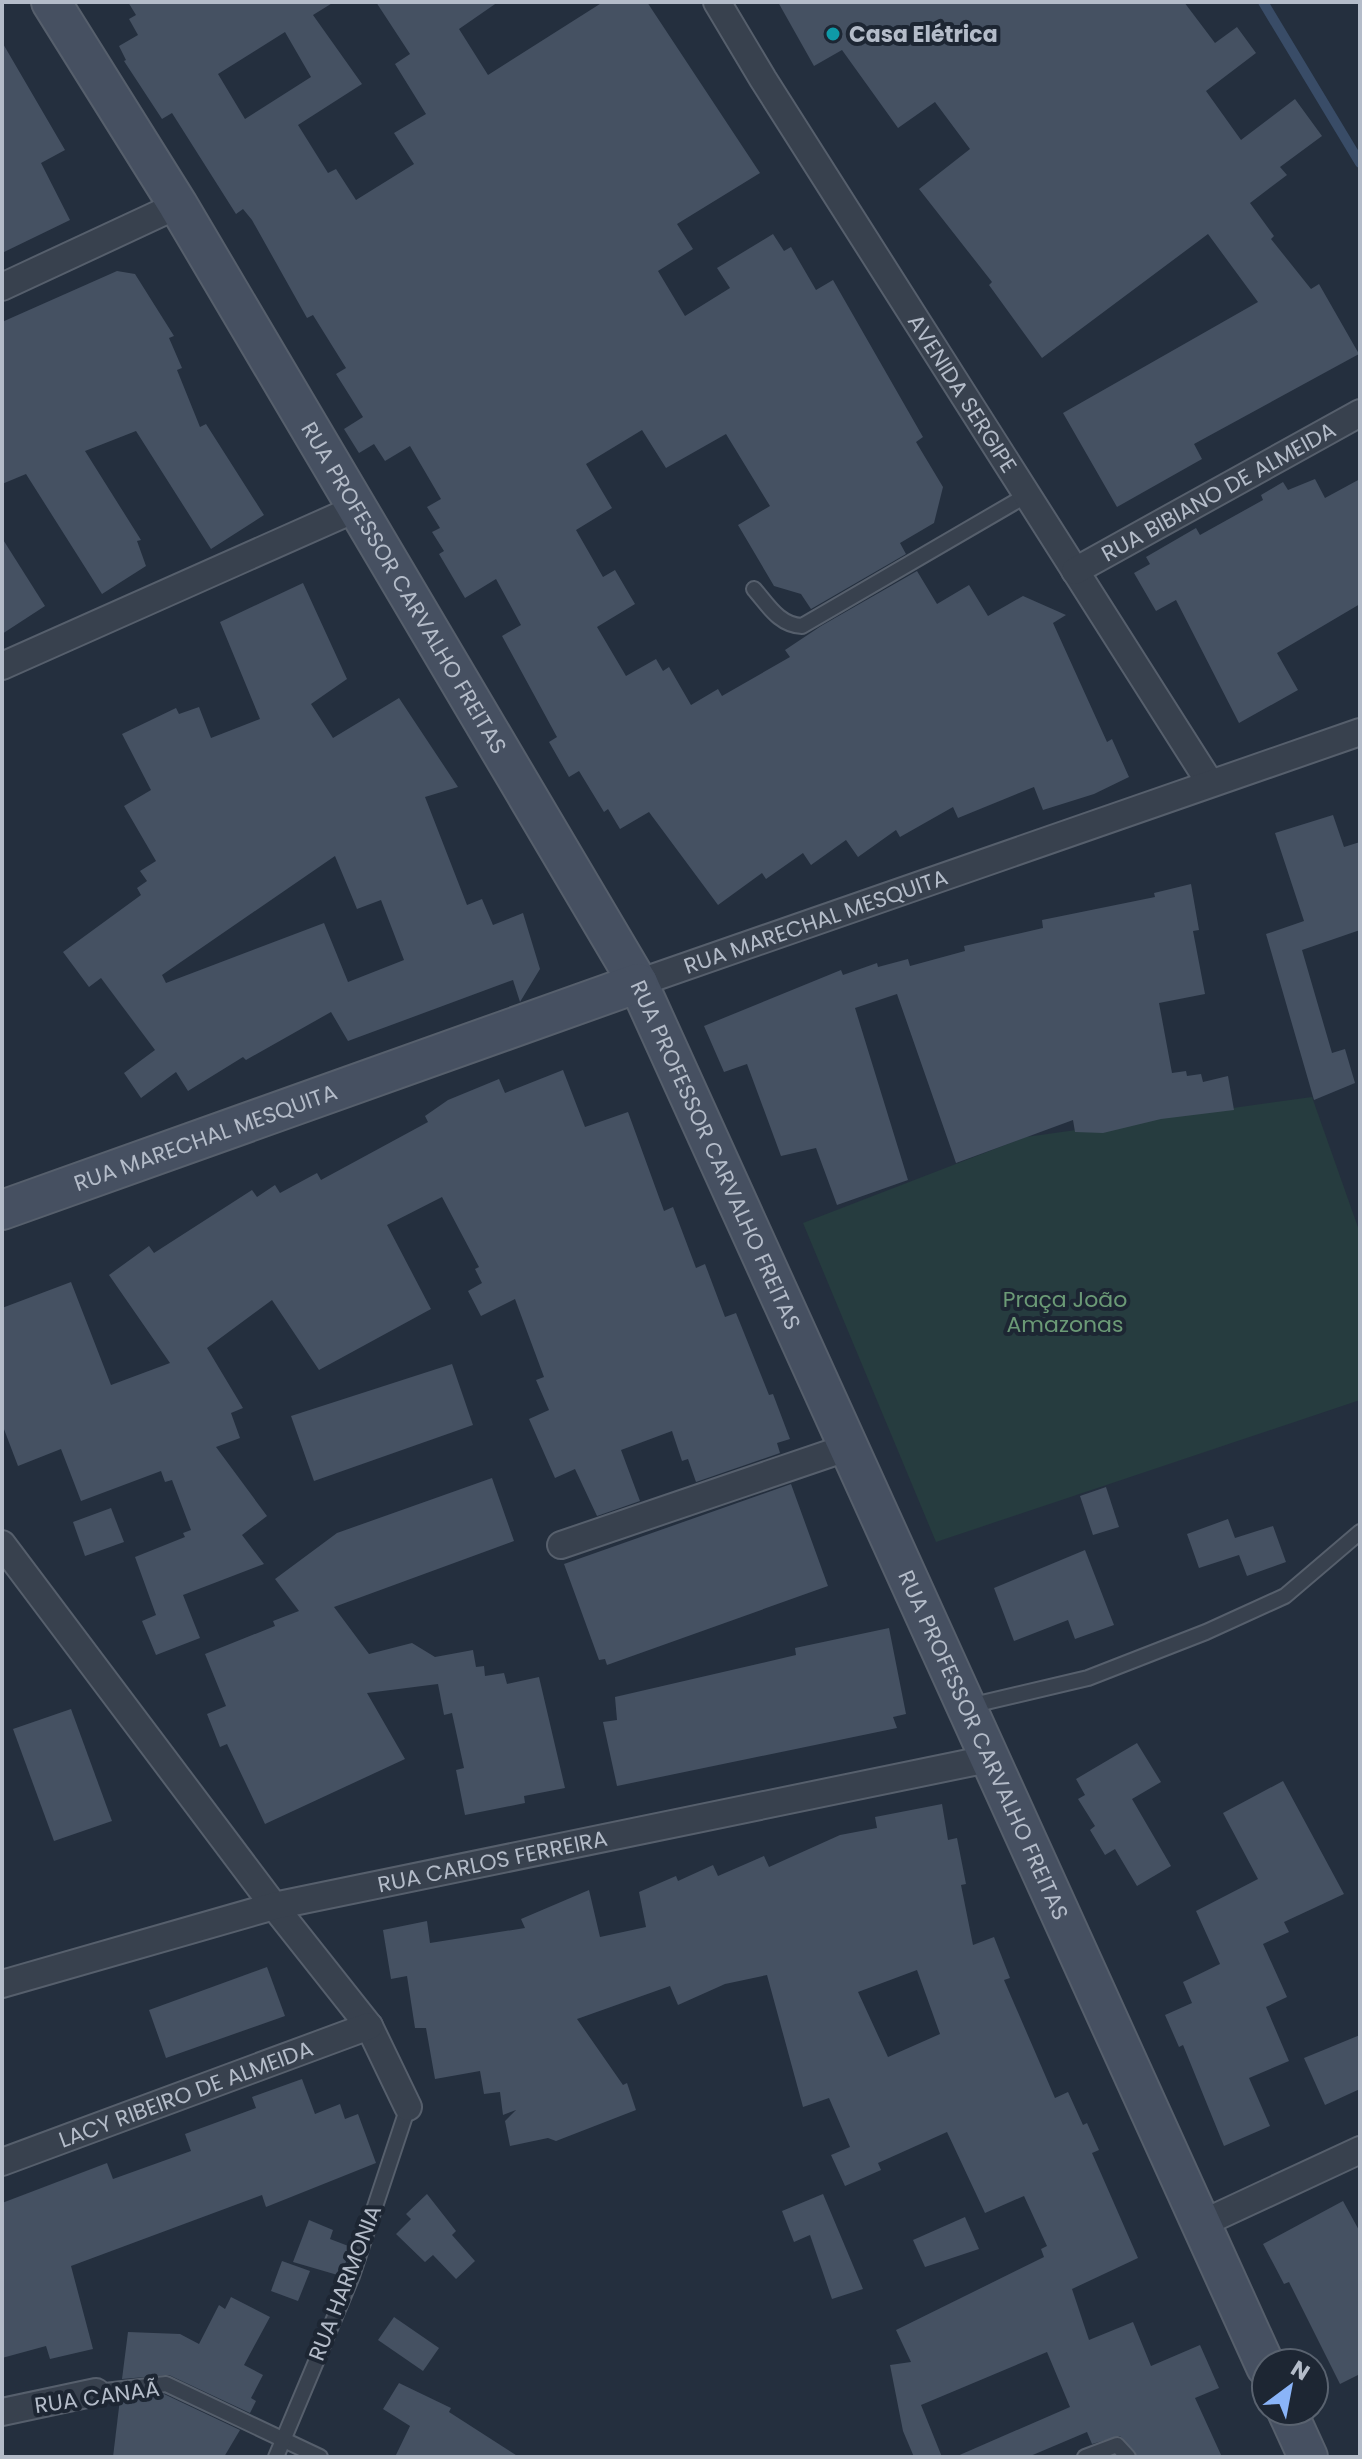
<svg xmlns="http://www.w3.org/2000/svg" width="1362" height="2459" font-family="Poppins,sans-serif">
<style>
.green{fill:#263c3f}
.lines{fill:none;stroke-linecap:round;stroke-linejoin:round}
.stream{stroke:#394c67;stroke-width:10}
.building{fill:#455162;fill-rule:evenodd}
.lane-casing{stroke:#565f6c;stroke-width:18}
.street-casing{stroke:#565f6c;stroke-width:30}
.secondary-casing{stroke:#565f6c;stroke-width:42}
.lane{stroke:#38414e;stroke-width:14}
.street{stroke:#38414e;stroke-width:26}
.secondary{stroke:#465061;stroke-width:38}
.culture-dot{fill:#0f9aa8;stroke:#1d2633;stroke-width:3}
.labels{text-anchor:middle;dominant-baseline:central;stroke-width:8;stroke-linejoin:round;paint-order:stroke}
.poi-label{font-size:22px;font-weight:bold;fill:#b4bcc9;stroke:#1d2633;text-anchor:start}
.street-label{font-size:22px;fill:#b4bcc9;stroke:#1d2633}
.park-label{font-size:22px;fill:#6b9a76;stroke:#1d2633}
</style>
<rect width="100%" height="100%" fill="#242f3e"/>
<path class="green" d="M1312 1097 1360 1233V1400L936 1542 803 1223 1026 1137Z"/>
<g class="lines">
<path class="stream" d="M1263 2 1360 163"/>
</g>
<g class="building">
<path d="M128 2H334L313 15 362 84 298 125 328 173 336 169 356 200 414 164 394 133 426 114 395 64 410 54 376 2H498L459 29 488 75 603 2H647L760 173 677 224 693 249 658 271 685 316 730 288 717 268 773 234 784 251 791 247 816 290 833 280 923 437 916 442 943 487 934 523 900 543 906 554 811 609 801 594 774 586 738 525 770 506 726 434 666 468 642 430 586 464 612 508 576 530 603 577 615 570 635 604 597 627 626 676 656 659 663 671 669 667 691 705 718 689 722 696 790 657 785 650 821 626 917 571 937 604 969 585 988 616 1023 596 1066 615 1053 623 1107 742 1112 739 1129 777 1094 794 1043 810 1034 787 958 818 953 807 900 837 896 830 858 857 846 840 811 865 803 853 766 879 762 873 718 905 649 812 620 829 608 809 604 812 579 771 569 777 549 742 557 737 502 636 521 625 496 579 465 598 439 554 444 551 432 532 440 528 427 507 441 499 410 446 385 461 374 444 359 453 344 429 363 417 336 374 346 368 313 315 307 318 252 220 243 209 236 214 172 113 162 119 124 61 126 60 119 46 138 35 129 19 136 15ZM285 32 311 77 245 119 218 74Z"/>
<path d="M778 2H1184L1215 43 1237 27 1256 53 1206 91 1241 140 1295 99 1322 136 1280 167 1287 175 1250 203 1274 236 1271 239 1311 289 1319 284 1359 354 1194 444 1202 459 1117 507 1063 413 1258 302 1208 234 1042 358 989 285 992 282 919 189 970 149 935 102 898 128 842 50 814 66Z"/>
<path d="M2 42 65 150 41 163 70 220 2 253Z"/>
<path d="M117 271 135 274 174 336 169 338 182 368 177 370 200 427 206 424 264 515 211 549 136 431 85 451 141 540 137 541 146 566 102 594 26 474 2 484V322Z"/>
<path d="M1315 479 1325 498 1360 479V604L1277 653 1298 690 1239 723 1176 600 1156 611 1134 573 1150 564 1146 557 1196 528 1200 535 1263 500 1261 495 1283 482 1288 490Z"/>
<path d="M2 538 45 606 2 634Z"/>
<path d="M303 583 347 679 311 704 333 738 399 698 458 787 425 797 467 905 482 899 493 925 523 913 540 969 520 1002 513 980 348 1041 331 1012 246 1060 243 1057 188 1091 176 1072 141 1098 124 1073 155 1050 101 978 89 987 63 952 141 895 137 888 147 881 140 871 156 861 124 806 151 790 122 734 176 708 179 714 199 707 211 738 260 719 220 622ZM335 856 357 909 381 900 404 960 348 982 324 923 166 983 162 975Z"/>
<path d="M1333 815 1344 847 1360 842V930L1302 950 1332 1053 1345 1049 1355 1083 1314 1100 1266 934 1304 921 1275 833Z"/>
<path d="M1191 884 1199 930 1193 931 1205 994 1159 1003 1172 1073 1186 1071 1187 1076 1201 1074 1203 1082 1228 1076 1234 1110 1161 1119 1103 1133 1075 1132 1073 1120 956 1163 897 994 855 1008 908 1180 837 1205 816 1148 781 1156 747 1064 724 1072 704 1026 841 970 843 975 877 963 878 967 908 959 910 966 965 951 964 946 1043 928 1042 920 1155 897 1154 893Z"/>
<path d="M563 1070 585 1127 628 1112 664 1211 673 1207 696 1268 705 1264 725 1317 736 1313 769 1395 773 1394 790 1439 777 1443 780 1453 696 1482 688 1459 682 1461 672 1431 621 1450 640 1501 597 1516 575 1469 555 1478 529 1419 549 1410 536 1380 544 1377 515 1299 481 1316 468 1291 482 1283 475 1269 479 1267 442 1197 387 1225 431 1309 319 1370 272 1300 207 1348 243 1408 231 1413 240 1438 216 1447 267 1516 242 1535 264 1564 183 1595 200 1638 156 1655 142 1621 156 1615 135 1557 185 1537 183 1533 191 1530 172 1480 165 1482 161 1471 81 1501 61 1449 18 1466 2 1424V1308L71 1282 111 1385 170 1363 109 1275 149 1246 154 1253 252 1190 257 1197 275 1185 280 1193 317 1173 321 1180 428 1122 425 1116 448 1100 499 1079 505 1093Z"/>
<path d="M452 1364 473 1425 314 1481 291 1416Z"/>
<path d="M492 1478 514 1541 334 1607 369 1654 412 1643 435 1657 473 1650 476 1667 484 1666 485 1676 504 1673 507 1684 539 1677 565 1788 524 1796 525 1803 465 1815 456 1770 464 1768 452 1713 444 1715 438 1684 367 1693 405 1759 265 1824 227 1744 220 1747 207 1714 226 1706 205 1654 275 1626 273 1621 299 1611 275 1579 337 1533Z"/>
<path d="M791 1484 828 1586 607 1665 605 1659 599 1660 564 1564Z"/>
<path d="M1106 1487 1119 1527 1093 1535 1080 1496Z"/>
<path d="M111 1508 124 1542 85 1556 73 1522Z"/>
<path d="M1228 1519 1235 1538 1273 1526 1286 1562 1247 1576 1239 1555 1199 1568 1187 1534Z"/>
<path d="M1085 1550 1114 1625 1075 1639 1068 1620 1014 1641 994 1588Z"/>
<path d="M889 1628 906 1714 893 1717 897 1728 617 1786 603 1722 617 1720 615 1697 796 1655 795 1648Z"/>
<path d="M71 1709 112 1821 54 1841 13 1729Z"/>
<path d="M1137 1743 1161 1782 1132 1799 1171 1866 1137 1886 1115 1849 1105 1855 1090 1830 1095 1826 1078 1799 1085 1795 1076 1779Z"/>
<path d="M1283 1781 1344 1894 1284 1922 1289 1932 1263 1944 1287 1997 1266 2007 1289 2061 1249 2078 1270 2126 1224 2146 1183 2045 1179 2047 1165 2015 1192 2003 1183 1982 1220 1964 1196 1911 1258 1879 1223 1813Z"/>
<path d="M942 1804 948 1840 957 1838 966 1884 961 1885 973 1945 994 1937 1010 1978 1004 1980 1055 2098 1068 2092 1083 2125 1087 2123 1099 2150 1092 2153 1138 2258 1072 2289 1089 2340 1133 2322 1151 2366 1200 2345 1219 2388 1195 2398 1222 2457H1138L1120 2436 1092 2444 1087 2432 1028 2457H955L1070 2407 1047 2352 921 2405 942 2457H914L903 2431 890 2365 911 2362 896 2330 1044 2257 1041 2249 1047 2246 1024 2196 985 2213 947 2132 878 2163 881 2170 845 2186 831 2155 850 2147 829 2098 803 2107 767 1975 725 1984 678 2005 670 1986 577 2019 623 2085 627 2083 636 2110 556 2141 548 2138 510 2146 505 2121 516 2110 503 2115 500 2092 484 2094 480 2071 435 2079 426 2028H415L407 1976 391 1979 383 1930 427 1921 430 1943 525 1928 521 1919 589 1890 600 1937 646 1927 639 1892 676 1876 678 1881 713 1865 718 1876 764 1856 769 1867 840 1835 877 1828 875 1817ZM917 1970 940 2034 888 2057 858 1992Z"/>
<path d="M267 1967 285 2016 166 2058 149 2010Z"/>
<path d="M1360 2035V2089L1325 2105 1304 2058Z"/>
<path d="M302 2079 315 2114 340 2104 345 2119 358 2114 376 2163 266 2207 262 2195 71 2266 93 2349 50 2359 46 2346 2 2358V2203L107 2163 113 2179 191 2151 185 2134 256 2108 252 2097Z"/>
<path d="M427 2194 456 2231 452 2235 475 2261 456 2279 433 2255 425 2262 396 2234 411 2219 406 2214Z"/>
<path d="M823 2194 863 2289 832 2299 810 2235 794 2242 782 2211Z"/>
<path d="M1343 2201 1360 2232V2374L1340 2384 1289 2282 1284 2284 1263 2244Z"/>
<path d="M965 2217 979 2249 925 2267 913 2240Z"/>
<path d="M309 2220 333 2230 330 2239 351 2247 341 2276 293 2262Z"/>
<path d="M282 2261 310 2271 298 2301 271 2291Z"/>
<path d="M231 2297 270 2317 244 2365 263 2375 251 2398 256 2401 250 2413 169 2375 122 2379 128 2332 180 2334 199 2344 219 2305 225 2309Z"/>
<path d="M394 2317 439 2348 423 2371 378 2340Z"/>
<path d="M399 2383 451 2408 449 2412 519 2457H395L410 2426 383 2409Z"/>
<path d="M164 2394 240 2430 224 2457H113L120 2399Z"/>
</g>
<g class="lines">
<g class="lane-casing">
<g id="lane">
<path d="M754 589C768 605 779 625 802 626L1027 495"/>
<path d="M969 1706 1088 1678 1206 1632 1285 1596 1360 1532"/>
<path d="M96 2392 166 2384 320 2457"/>
<path d="M276 2457 352 2276 408 2107"/>
<path d="M1085 2457 1117 2445 1128 2457"/>
</g>
</g>
<g class="street-casing">
<g id="street">
<path id="s1" d="M717 2 763 79 1210 783"/>
<path d="M2 287 178 205"/>
<path id="s2" d="M1075 571 1360 413"/>
<path d="M2 666 357 508"/>
<path id="s3" d="M638 983 1360 732"/>
<path d="M2 1544 274 1906 369 2026 408 2107"/>
<path d="M561 1545 846 1448"/>
<path id="s4" d="M2 1984 274 1906 988 1759"/>
<path id="s5" d="M2 2162 369 2026"/>
<path d="M1201 2224 1360 2150"/>
<path d="M2 2412 96 2392"/>
</g>
</g>
<g class="secondary-casing">
<g id="secondary">
<path id="s6" d="M51 2 178 205 638 983 1266 2367"/>
<path id="s7" d="M2 1210 638 983"/>
<path d="M1287 2411 1308 2457"/>
</g>
</g>
<use href="#lane" class="lane"/>
<use href="#street" class="street"/>
<use href="#secondary" class="secondary"/>
</g>
<circle class="culture-dot" cx="833" cy="34" r="8"/>
<g class="labels">
<g class="poi-label">
<text x="849" y="34">Casa Elétrica</text>
</g>
<g class="street-label">
<text stroke="none"><textPath href="#s1" startOffset="462">AVENIDA SERGIPE</textPath></text>
<text stroke="none"><textPath href="#s2" startOffset="164">RUA BIBIANO DE ALMEIDA</textPath></text>
<text stroke="none"><textPath href="#s6" startOffset="684">RUA PROFESSOR CARVALHO FREITAS</textPath></text>
<text stroke="none"><textPath href="#s3" startOffset="188">RUA MARECHAL MESQUITA</textPath></text>
<text stroke="none"><textPath href="#s7" startOffset="216">RUA MARECHAL MESQUITA</textPath></text>
<text stroke="none"><textPath href="#s6" startOffset="1332">RUA PROFESSOR CARVALHO FREITAS</textPath></text>
<text stroke="none"><textPath href="#s6" startOffset="1980">RUA PROFESSOR CARVALHO FREITAS</textPath></text>
<text stroke="none"><textPath href="#s4" startOffset="506">RUA CARLOS FERREIRA</textPath></text>
<text stroke="none"><textPath href="#s5" startOffset="196">LACY RIBEIRO DE ALMEIDA</textPath></text>
<text transform="translate(345 2283) rotate(-69)">RUA HARMONIA</text>
<text transform="translate(97 2397) rotate(-8)">RUA CANAÃ</text>
</g>
<g class="park-label">
<text x="1065" y="1299">Praça João<tspan x="1065" dy="25">Amazonas</tspan></text>
</g>
</g>
<rect width="1362" height="2459" fill="none" stroke="#b4bcc9" stroke-width="8"/>
<g transform="translate(1290 2387) rotate(32)"><circle r="38" fill="#1d2633" stroke="#59626f" stroke-width="2"/>
<path d="M0-6L14 30L0 20L-14 30Z" fill="#8ab4f8"/>
<text y="-12" font-size="22" font-weight="bold" text-anchor="middle" fill="#b4bcc9">N</text>
</g>
</svg>
